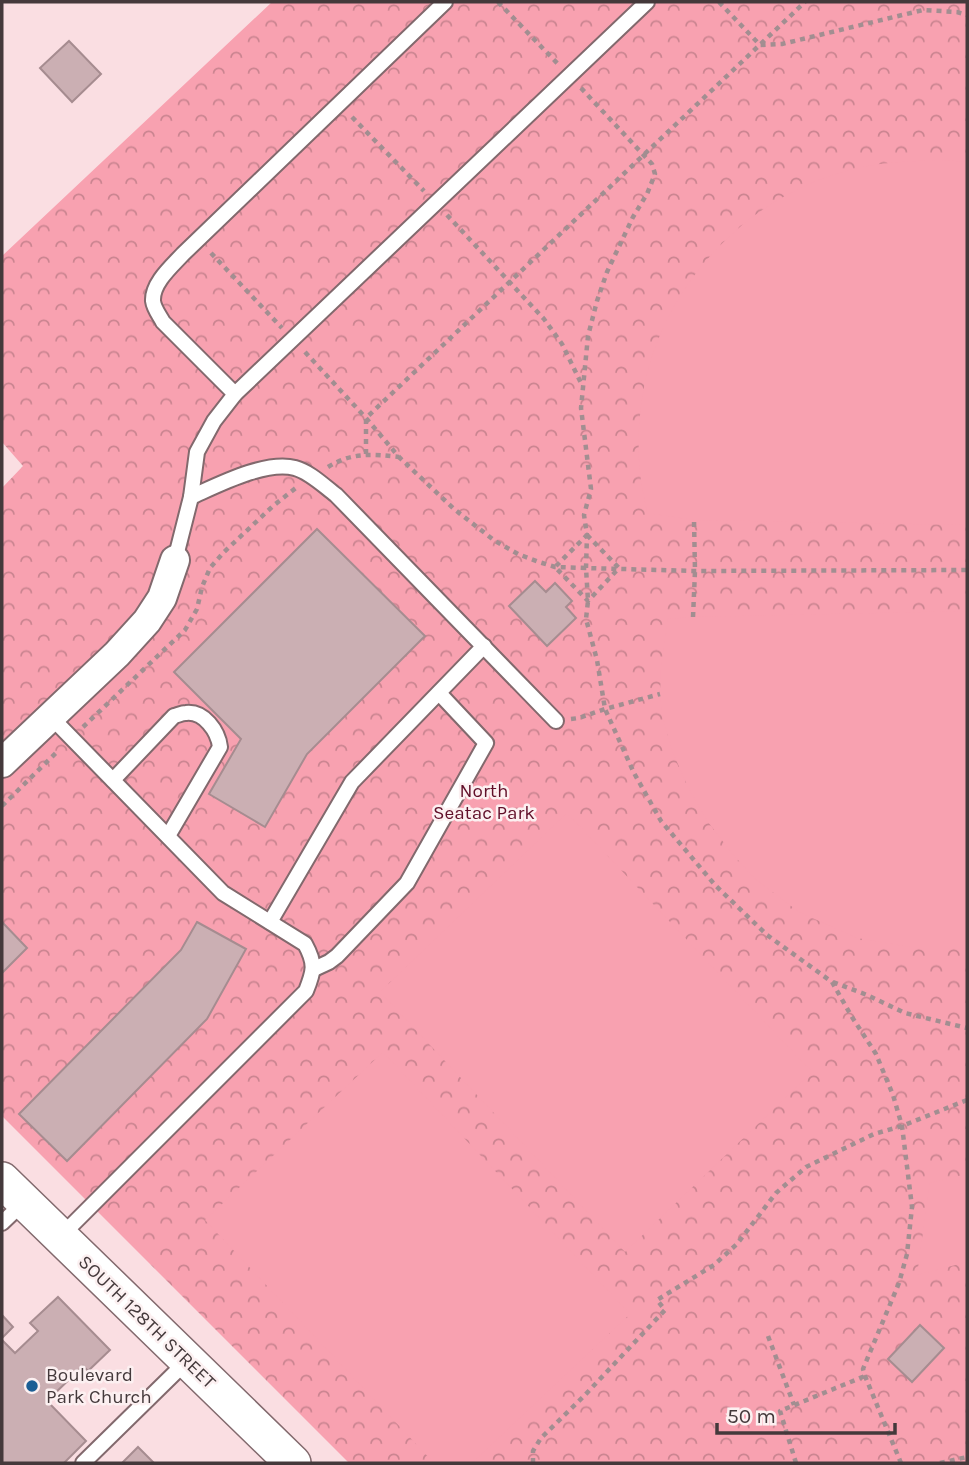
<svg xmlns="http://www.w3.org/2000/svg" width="969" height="1465" font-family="Karla,sans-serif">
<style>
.forest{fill:url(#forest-crowns)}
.pitch{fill:#f8a1b0}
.building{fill:#cbafb3;stroke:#a68c90;stroke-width:2}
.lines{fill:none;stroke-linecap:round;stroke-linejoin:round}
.service-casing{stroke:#82696d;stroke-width:18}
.minor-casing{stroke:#82696d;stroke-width:32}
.tertiary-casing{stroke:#82696d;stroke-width:38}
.path{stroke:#a28e91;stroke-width:4.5;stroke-dasharray:5 5;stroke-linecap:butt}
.service{stroke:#fff;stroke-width:14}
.minor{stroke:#fff;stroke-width:28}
.tertiary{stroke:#fff;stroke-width:35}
.poi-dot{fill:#1c5f95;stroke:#fcf0f1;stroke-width:2.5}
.labels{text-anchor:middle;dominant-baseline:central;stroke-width:5;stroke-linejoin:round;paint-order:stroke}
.park-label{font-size:19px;fill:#610f29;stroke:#fcf0f1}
.street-label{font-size:19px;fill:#44393b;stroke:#fcf0f1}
.poi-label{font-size:19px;fill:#44393b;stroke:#fcf0f1;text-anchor:start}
</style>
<defs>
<pattern id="forest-crowns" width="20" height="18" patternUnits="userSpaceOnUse" patternTransform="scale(1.75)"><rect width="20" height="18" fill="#f8a1b0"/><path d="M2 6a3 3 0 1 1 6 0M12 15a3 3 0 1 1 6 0" fill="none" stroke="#ca8490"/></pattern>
</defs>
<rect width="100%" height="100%" fill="#fadee2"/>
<path class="forest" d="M272 2H967V1463H349L2 1116V488L23 466 2 442V256Z"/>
<g class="pitch">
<path d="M944 160 967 162V525L694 520 647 513C645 500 641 486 640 472 637 444 639 414 644 387 664 287 742 202 839 173 873 162 909 161 944 160Z"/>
<path d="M967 611V947H910L857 938 799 912 754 878 731 852 708 822 688 787 673 753 663 718 660 694 661 670 668 619 693 617Z"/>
<path d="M567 813 812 1072 625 1252 380 992Z"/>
<path d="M383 1052 630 1314 472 1463H434L205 1220Z"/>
<path d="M967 1174V1262L917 1275 930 1183Z"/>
</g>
<g class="building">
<path d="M69 41 101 74 72 102 40 68Z"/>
<path d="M317 529 425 636 307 754 265 827 209 794 241 739 174 672Z"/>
<path d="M535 581 546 592 555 583 572 601 566 607 576 618 547 646 509 606Z"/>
<path d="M2 922 27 948 2 973Z"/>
<path d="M197 922 246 949 207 1019 67 1161 19 1114 181 950Z"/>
<path d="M58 1297 110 1350 88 1371 83 1366 47 1401 86 1441 64 1463H2V1340L15 1353 38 1331 30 1323Z"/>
<path d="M2 1315 13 1327 2 1338Z"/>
<path d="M920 1325 944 1348 912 1382 888 1359Z"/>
<path d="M138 1447 154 1463H122Z"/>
</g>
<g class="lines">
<g class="service-casing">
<g id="service">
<path d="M235 394 163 322C160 316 154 309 153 301 152 283 172 266 183 254L445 2"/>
<path d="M191 497C218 485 266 460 295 468 310 472 324 486 336 495L556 721"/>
<path d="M175 560 191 497 197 452 214 421 235 394 647 2"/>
<path d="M51 717 223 893 305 944C316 964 314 971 306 991L61 1236"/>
<path d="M113 780 174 716C178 715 182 713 186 713 204 711 218 731 220 747L168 836"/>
<path d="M270 922 352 782 484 646"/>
<path d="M314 969 329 962 337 956 407 883 486 743 439 693"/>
<path d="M2 1223 24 1202"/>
<path d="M83 1463 187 1361"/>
</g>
</g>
<g class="minor-casing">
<path id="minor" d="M2 763 117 654 147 621 162 598 175 560"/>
</g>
<g class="tertiary-casing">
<path id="tertiary" d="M2 1180 293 1463"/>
</g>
<g class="path">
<path d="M498 2 558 64"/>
<path d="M719 2 760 45 782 44 923 10 957 12 967 15"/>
<path d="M581 88 652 164 655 174 647 194 633 217 607 272 597 301 588 336 581 408 591 489 584 515 587 535 586 568 695 571 967 570"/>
<path d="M352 117 424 191"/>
<path d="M447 215 544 319 562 344 582 385"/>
<path d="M211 253 282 328"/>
<path d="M305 352 366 418 399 457 454 509 495 541 518 554 539 562 555 567 586 568 588 601 586 619 597 660 605 709 634 773 661 821 715 885 767 935 832 982 852 1017 876 1054 893 1095 902 1126 912 1207 907 1254 899 1283 863 1369 865 1376 901 1463"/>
<path d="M366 454V418L805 2"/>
<path d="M328 467C352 452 372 454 399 457"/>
<path d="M587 535 619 568 588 601 555 567Z"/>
<path d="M693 617 695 571 694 520"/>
<path d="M571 719 579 718 605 709 660 694"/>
<path d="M83 727 185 630 197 609 202 587 210 568 224 552 273 506 297 487"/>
<path d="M2 806 59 750"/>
<path d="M833 982 867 995 905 1013 967 1028"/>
<path d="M768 1336 794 1405"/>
<path d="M533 1463V1451L541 1438 584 1396 665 1310 657 1300 714 1265 737 1244 776 1193 806 1167 874 1134 902 1126 967 1100"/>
<path d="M796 1463 780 1411 865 1376"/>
<path d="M940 1463 967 1457"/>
</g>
<use href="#service" class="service"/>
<use href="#minor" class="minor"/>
<use href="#tertiary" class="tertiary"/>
</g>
<circle class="poi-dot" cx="32" cy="1386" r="7"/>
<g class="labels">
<g class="park-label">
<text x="484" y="791">North<tspan x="484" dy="22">Seatac Park</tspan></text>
</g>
<g class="street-label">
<text transform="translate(147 1322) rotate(44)">SOUTH 128TH STREET</text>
</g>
<g class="poi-label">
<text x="46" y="1375">Boulevard<tspan x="46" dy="22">Park Church</tspan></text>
</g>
</g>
<rect width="969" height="1465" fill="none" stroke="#44393b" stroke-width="7"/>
<path d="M717 1423v10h178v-10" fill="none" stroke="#44393b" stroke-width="3.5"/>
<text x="727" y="1423" font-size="21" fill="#44393b" stroke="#fcf0f1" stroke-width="5" paint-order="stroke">50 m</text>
</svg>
